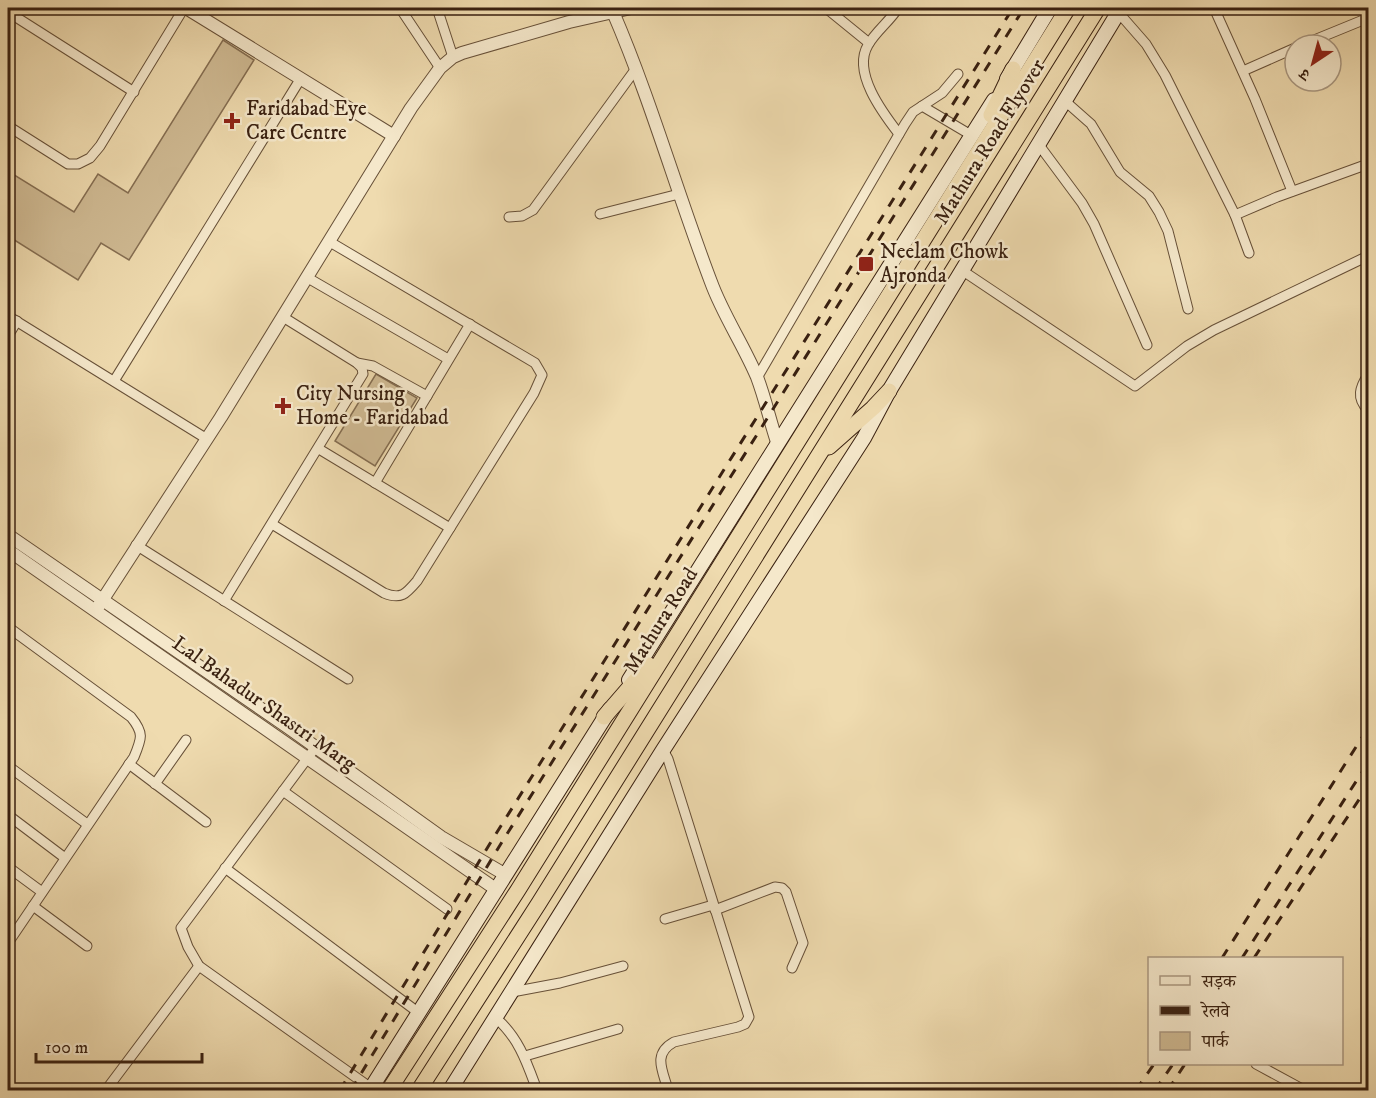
<svg xmlns="http://www.w3.org/2000/svg" width="1376" height="1098" font-family="'IM FELL DW Pica','Noto Serif Devanagari',serif">
<style>
.green{fill:#d0bb94;stroke:#856e52;stroke-width:1.5}
.lines{fill:none;stroke-linecap:round;stroke-linejoin:round}
.minor-casing{stroke:#675038;stroke-width:11}
.tertiary-casing{stroke:#675038;stroke-width:14}
.secondary-casing{stroke:#3a2111;stroke-width:16}
.trunk-casing{stroke:#3a2111;stroke-width:17}
.minor{stroke:#f5e8cb;stroke-width:9}
.tertiary{stroke:#f5e8cb;stroke-width:12}
.secondary{stroke:#f5e8cb;stroke-width:14}
.trunk{stroke:#efdbaf;stroke-width:15}
.rail{stroke:#3a2111;stroke-width:3;stroke-dasharray:10 10;stroke-linecap:butt}
.poi-dot{fill:#8f2418;stroke:#f5e8cb;stroke-width:2}
.labels{text-anchor:middle;dominant-baseline:central;stroke-width:5;stroke-linejoin:round;paint-order:stroke}
.poi-label{font-size:21px;fill:#3a2111;stroke:#f5e8cb;text-anchor:start}
.street-label{font-size:21px;fill:#3a2111;stroke:#f5e8cb}
</style>
<rect width="100%" height="100%" fill="#efdbaf"/>
<filter id="stains"><feTurbulence type="fractalNoise" baseFrequency=".00333" numOctaves="4"/><feColorMatrix values="0 0 0 0 .2 0 0 0 0 .09 0 0 0 0 .02 0 0 0 .5 -.17"/></filter>
<radialGradient id="worn" r=".72"><stop offset=".6" stop-color="#630" stop-opacity="0"/><stop offset="1" stop-color="#630" stop-opacity=".3"/></radialGradient>
<g class="green">
<path d="M223 40 254 60 129 260 101 243 78 280 8 236V171L74 212 98 174 128 193Z"/>
<path d="M376 374 417 398 375 466 335 441Z"/>
</g>
<g class="lines">
<g class="minor-casing">
<g id="minor">
<path d="M400 8 440 68"/>
<path d="M437 8 453 57"/>
<path d="M826 8 869 43"/>
<path d="M898 8C890 21 876 31 868 45 852 72 882 112 899 134"/>
<path d="M1214 8 1255 99 1292 191"/>
<path d="M8 12 134 92"/>
<path d="M1118 12 1146 44 1165 75 1235 215 1249 253"/>
<path d="M1302 45 1368 18"/>
<path d="M1243 71 1295 48"/>
<path d="M1065 101 1091 124 1120 172 1149 196 1159 212 1168 231 1188 309"/>
<path d="M922 106 971 135"/>
<path d="M8 126 68 164H78L90 158 100 146 184 8"/>
<path d="M1039 145 1082 203 1094 224 1147 345"/>
<path d="M600 214 679 194"/>
<path d="M1235 215 1277 197 1368 164"/>
<path d="M509 217 522 216 533 210 635 70"/>
<path d="M963 271 1135 386 1187 346 1214 330 1368 256"/>
<path d="M308 278 448 359"/>
<path d="M8 316 207 439"/>
<path d="M8 336 17 321"/>
<path d="M357 363 373 366 427 396"/>
<path d="M1368 375C1360 387 1356 398 1368 410"/>
<path d="M757 378 905 124 913 112 942 93 958 74"/>
<path d="M114 381 301 78"/>
<path d="M319 449 450 528"/>
<path d="M375 483 470 324"/>
<path d="M272 524 384 593C401 600 406 594 417 581L534 393 542 375 535 363 330 242"/>
<path d="M136 545 348 679"/>
<path d="M224 601 363 374 362 368 357 363 283 317"/>
<path d="M8 627 131 717C144 733 142 738 134 757L8 943"/>
<path d="M315 748 181 928 188 947 199 966 371 1088"/>
<path d="M663 750 668 759 749 1017 745 1024 738 1027 674 1042C652 1054 663 1071 668 1090"/>
<path d="M129 764 206 822"/>
<path d="M8 766 87 824"/>
<path d="M155 784 186 740"/>
<path d="M283 791 447 909"/>
<path d="M8 815 65 858"/>
<path d="M8 867 42 892"/>
<path d="M225 868 419 1013"/>
<path d="M33 906 87 946"/>
<path d="M715 910 775 887 782 888 786 892 803 943 792 968"/>
<path d="M665 919 713 905"/>
<path d="M1368 932 1366 939 1368 942"/>
<path d="M512 992 560 983 623 966"/>
<path d="M496 1018C519 1038 527 1063 537 1090"/>
<path d="M525 1056 618 1029"/>
<path d="M1256 1064 1304 1090"/>
<path d="M106 1090 199 966"/>
</g>
</g>
<g class="tertiary-casing">
<g id="tertiary">
<path d="M186 8 394 136"/>
<path d="M613 12C651 100 677 193 711 282 723 315 743 344 757 377 765 398 770 421 777 442"/>
<path d="M8 535 289 728 441 837 506 875"/>
<path d="M8 550 497 890"/>
<path d="M96 610 221 417 411 108 440 68 453 57 462 53 569 22 631 8"/>
</g>
</g>
<g class="secondary-casing">
<g id="secondary">
<path d="M1007 79 1050 8"/>
<path d="M629 680 994 100"/>
<path d="M370 1090 610 709"/>
<path d="M450 1090 663 750 864 438 889 391 1121 8"/>
</g>
</g>
<g class="trunk-casing">
<g id="trunk">
<path d="M991 115 1013 69"/>
<path d="M829 447 873 408 889 391"/>
<path d="M604 717 649 665"/>
<path d="M389 1090 518 890 1068 8"/>
<path d="M419 1090 539 903 1098 8"/>
</g>
</g>
<use href="#minor" class="minor"/>
<use href="#tertiary" class="tertiary"/>
<use href="#secondary" class="secondary"/>
<use href="#trunk" class="trunk"/>
<g class="rail">
<path d="M1222 958 1368 728"/>
<path d="M1242 958 1368 763"/>
<path d="M1254 958 1368 786"/>
<path d="M340 1090 494 837 1013 8"/>
<path d="M351 1090 502 842 1024 8"/>
<path d="M1136 1090 1154 1064"/>
<path d="M1155 1090 1173 1064"/>
<path d="M1168 1090 1185 1064"/>
</g>
</g>
<g class="poi-dot">
<path d="M229 112h6v6h6v6h-6v6h-6v-6h-6v-6h6z"/>
<rect x="858" y="256" width="16" height="16" rx="3"/>
<path d="M280 397h6v6h6v6h-6v6h-6v-6h-6v-6h6z"/>
</g>
<g class="labels">
<g class="poi-label">
<text x="246" y="109">Faridabad Eye<tspan x="246" dy="24">Care Centre</tspan></text>
<text x="880" y="252">Neelam Chowk<tspan x="880" dy="24">Ajronda</tspan></text>
<text x="296" y="394">City Nursing<tspan x="296" dy="24">Home - Faridabad</tspan></text>
</g>
<g class="street-label">
<text transform="translate(990 142) rotate(-58)">Mathura Road Flyover</text>
<text transform="translate(661 621) rotate(-58)">Mathura Road</text>
<text transform="translate(264 704) rotate(35)">Lal Bahadur Shastri Marg</text>
</g>
</g>
<rect width="1376" height="1098" fill="none" stroke="#efdbaf" stroke-width="30"/>
<rect x="9" y="9" width="1358" height="1080" fill="none" stroke="#3a2111" stroke-width="3"/>
<rect x="15" y="15" width="1346" height="1068" fill="none" stroke="#3a2111" stroke-width="1.5"/>
<rect x="1148" y="957" width="195" height="108" fill="#f5e8cb" stroke="#aa9881" stroke-width="1.5"/>
<rect x="1160" y="976" width="30" height="9" fill="#f5e8cb" stroke="#aa9881" stroke-width="1.5"/>
<text x="1202" y="987" font-size="18" fill="#3a2111">सड़क</text>
<rect x="1160" y="1006" width="30" height="9" fill="#3a2111" stroke="#aa9881" stroke-width="1.5"/>
<text x="1202" y="1017" font-size="18" fill="#3a2111">रेलवे</text>
<rect x="1160" y="1032" width="30" height="18" fill="#d0bb94" stroke="#aa9881" stroke-width="1.5"/>
<text x="1202" y="1047" font-size="18" fill="#3a2111">पार्क</text>
<g transform="translate(1313 63) rotate(216)"><circle r="28" fill="#f5e8cb" stroke="#aa9881" stroke-width="1.5"/>
<path d="M0-4.5L10 22L0 15L-10 22Z" fill="#8f2418"/>
<text y="-9" font-size="16" font-weight="bold" text-anchor="middle" fill="#3a2111">उ</text>
</g>
<path d="M36 1053v9h166v-9" fill="none" stroke="#3a2111" stroke-width="3"/>
<text x="45" y="1053" font-size="18" fill="#3a2111" stroke="#f5e8cb" stroke-width="4.5" paint-order="stroke">100 m</text>
<rect width="100%" height="100%" filter="url(#stains)"/>
<rect width="100%" height="100%" fill="url(#worn)"/>
</svg>
